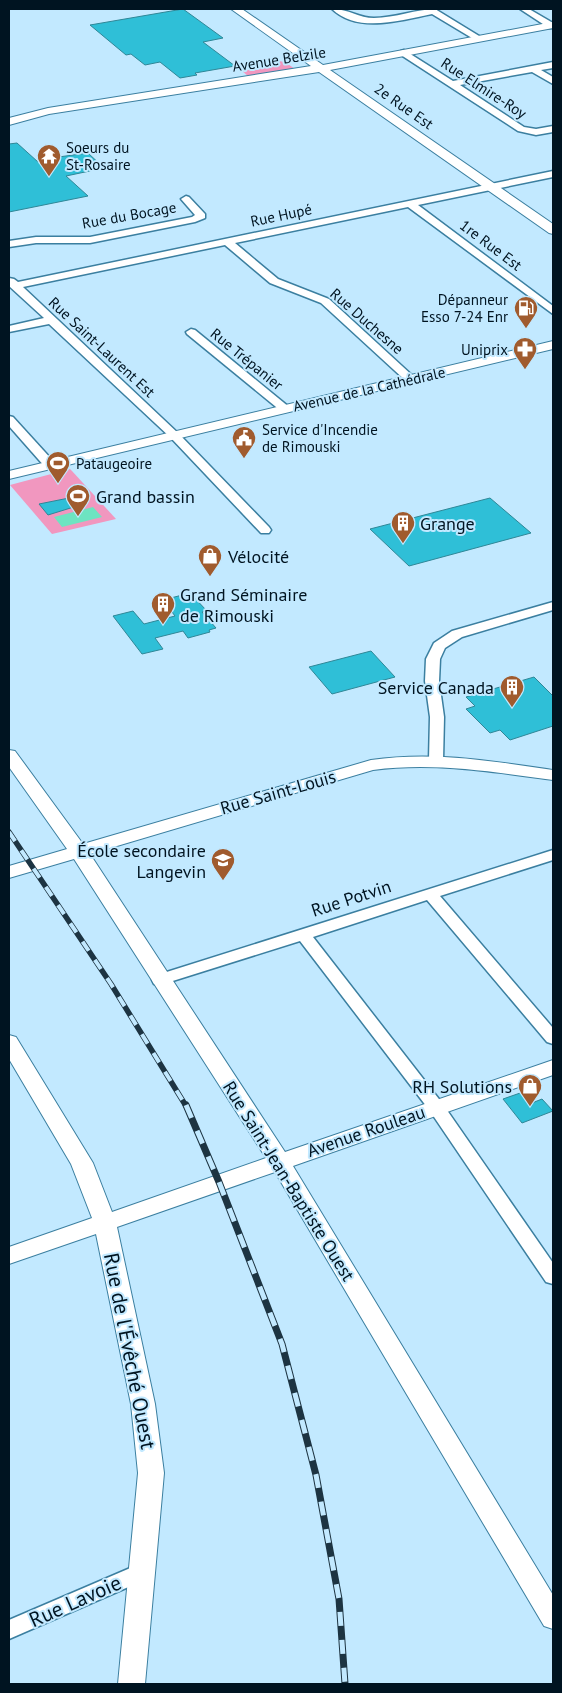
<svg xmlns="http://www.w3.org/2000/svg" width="562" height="1693" font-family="'PT Sans',sans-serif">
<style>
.green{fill:#f197bf}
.water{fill:#6de4c1}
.building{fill:#2fbfd7;stroke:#2f8797}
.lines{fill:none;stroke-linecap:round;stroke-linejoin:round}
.minor-casing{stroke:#3b7fa0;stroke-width:3}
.tertiary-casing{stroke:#3b7fa0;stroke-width:2}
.minor{fill:#fff;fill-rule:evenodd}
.tertiary{fill:#fff;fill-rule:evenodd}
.rail-far1-casing{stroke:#1d3442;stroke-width:5.5}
.rail-casing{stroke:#1d3442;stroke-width:7}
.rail-far1{stroke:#c2e9ff;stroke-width:4;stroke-dasharray:11;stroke-linecap:butt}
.rail{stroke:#c2e9ff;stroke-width:5;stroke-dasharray:14;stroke-linecap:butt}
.labels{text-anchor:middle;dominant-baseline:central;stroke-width:4;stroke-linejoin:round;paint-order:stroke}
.far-street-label{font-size:15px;fill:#001421;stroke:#c2e9ff}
.far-poi-label{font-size:15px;fill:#001421;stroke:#c2e9ff;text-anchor:start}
.poi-label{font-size:18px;fill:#001421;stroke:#c2e9ff;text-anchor:start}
.street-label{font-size:18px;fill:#001421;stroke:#c2e9ff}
.near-street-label{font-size:21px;fill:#001421;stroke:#c2e9ff}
</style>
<rect width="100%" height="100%" fill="#c2e9ff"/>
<g class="green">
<path d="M272 60 285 62 295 69 248 76 242 71 262 67Z"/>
<path d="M70 469 72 471 116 519 52 534 10 485Z"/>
</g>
<path class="water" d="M93 507 102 517 62 527 54 517Z"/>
<g class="building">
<path d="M183 9 223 38 203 42 235 66 195 73 197 75 180 78 160 62 145 65 131 54 126 55 90 25Z"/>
<path d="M17 143 38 162 51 158 88 153 104 168 66 176 88 196 9 212V144Z"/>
<path d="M69 498 77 506 48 515 39 504Z"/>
<path d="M490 498 531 533 409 566 370 529Z"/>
<path d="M190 593 207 611 202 612 216 628 209 630 210 632 188 638 183 631 155 638 163 649 142 654 113 616 133 611 144 624 175 616 163 600Z"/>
<path d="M371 651 395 677 332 694 309 667Z"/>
<path d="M534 677 553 696V726L510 740 500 730 490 733 466 709 475 706 466 697Z"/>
<path d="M523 1092 532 1103 542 1099 553 1111 522 1123 503 1099Z"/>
</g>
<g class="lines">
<g class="minor-casing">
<g id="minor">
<path d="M332 9C346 8 359 18 374 18 395 18 417 9 435 9L484 39 477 41 432 14C401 20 358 34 332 9Z"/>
<path d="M520 9H529L553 23V28H549Z"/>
<path d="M404 50 453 81 553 62V68L541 70 553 77V84L532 72 460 85 524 127 536 129 553 126V132L536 135 518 131 401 55V51Z"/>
<path d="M553 171V177L418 205 553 306V314L408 207 235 243 278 279 329 299 414 377 416 379 414 381H406L321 303 270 283 225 245 23 287 179 434 269 527 271 530 269 533H261L171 438 49 324 9 332V326L44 318 9 286V278L14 279 18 282Z"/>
<path d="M186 196 189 197 205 214V218L195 222 90 243H36L9 247V241L36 237H90L192 217 195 215 181 199Z"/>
<path d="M191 329 195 330 289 407 291 409 289 411H281L187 334 186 332Z"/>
<path d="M9 416 13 417 54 462 56 465 54 468H46L9 426Z"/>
<path d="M553 602V610L462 637 445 648 440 659 439 681 444 717 443 760 441 763H431L429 760 430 717 425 681 426 659 434 643 452 631Z"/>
<path d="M553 850V860L440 896 553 1028V1044L547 1042 427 900 313 937 442 1103 553 1263V1284L546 1282 430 1111 300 941 160 985 154 984 152 980 154 976Z"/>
<path d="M142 1563 149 1566 152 1572 149 1578 9 1639V1620Z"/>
</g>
</g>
<g class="tertiary-casing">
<g id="tertiary">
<path d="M231 9H242L323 65 553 22V28L330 70 553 224V234L549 233 319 72 49 114 9 125V118L48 108 311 66Z"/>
<path d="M553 341V349L9 479V471Z"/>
<path d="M9 750 15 751 83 844 371 760C433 751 492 761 553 770V780C493 772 434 762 373 770L90 854 285 1152 553 1060V1075L293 1166 553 1595V1629L544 1626 275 1172 117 1227 155 1404 164 1473 145 1684H118L138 1473 131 1404 96 1234 9 1264V1247L92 1218 71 1164 9 1059V1035L16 1037 93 1163 112 1212 266 1158 74 859 9 878V866L67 849 9 767Z"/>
</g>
</g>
<use href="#minor" class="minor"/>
<use href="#tertiary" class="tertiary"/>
<g class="rail-far1-casing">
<path id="rail-far1" d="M9 832 111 984 186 1106"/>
</g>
<g class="rail-casing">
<path id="rail" d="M186 1105 219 1182 282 1344 316 1475 339 1599 345 1684"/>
</g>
<use href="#rail-far1" class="rail-far1"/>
<use href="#rail" class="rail"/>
</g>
<defs>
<g id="temple-pin" transform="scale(1.25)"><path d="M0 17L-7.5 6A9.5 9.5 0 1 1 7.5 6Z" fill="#a05b2e" stroke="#c2e9ff"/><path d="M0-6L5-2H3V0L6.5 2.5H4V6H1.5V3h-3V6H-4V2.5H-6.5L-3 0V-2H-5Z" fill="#fff"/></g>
<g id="fuel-pin" transform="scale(1.25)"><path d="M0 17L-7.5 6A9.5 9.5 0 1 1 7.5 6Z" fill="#a05b2e" stroke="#c2e9ff"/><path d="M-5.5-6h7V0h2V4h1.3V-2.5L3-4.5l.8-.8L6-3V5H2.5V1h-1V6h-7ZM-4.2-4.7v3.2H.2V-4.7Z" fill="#fff"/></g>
<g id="pharmacy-pin" transform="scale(1.25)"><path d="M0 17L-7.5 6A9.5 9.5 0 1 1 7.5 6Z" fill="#a05b2e" stroke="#c2e9ff"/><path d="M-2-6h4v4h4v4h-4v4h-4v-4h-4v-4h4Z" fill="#fff"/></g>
<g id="civic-pin" transform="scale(1.25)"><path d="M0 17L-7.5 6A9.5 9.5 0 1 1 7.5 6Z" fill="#a05b2e" stroke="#c2e9ff"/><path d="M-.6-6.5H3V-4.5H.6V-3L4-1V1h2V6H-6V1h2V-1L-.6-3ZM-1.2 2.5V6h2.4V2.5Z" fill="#fff"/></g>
<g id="stadium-pin" transform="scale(1.25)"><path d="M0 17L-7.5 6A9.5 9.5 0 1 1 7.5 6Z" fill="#a05b2e" stroke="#c2e9ff"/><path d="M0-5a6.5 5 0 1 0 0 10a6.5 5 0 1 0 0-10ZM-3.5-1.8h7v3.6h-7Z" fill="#fff"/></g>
<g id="building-pin" transform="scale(1.25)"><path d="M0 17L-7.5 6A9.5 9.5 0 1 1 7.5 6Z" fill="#a05b2e" stroke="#c2e9ff"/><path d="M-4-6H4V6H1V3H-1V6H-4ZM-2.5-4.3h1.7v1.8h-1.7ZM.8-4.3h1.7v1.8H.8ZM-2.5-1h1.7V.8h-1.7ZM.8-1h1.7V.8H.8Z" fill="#fff"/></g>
<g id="shop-pin" transform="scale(1.25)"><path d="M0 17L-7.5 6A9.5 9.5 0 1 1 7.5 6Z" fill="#a05b2e" stroke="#c2e9ff"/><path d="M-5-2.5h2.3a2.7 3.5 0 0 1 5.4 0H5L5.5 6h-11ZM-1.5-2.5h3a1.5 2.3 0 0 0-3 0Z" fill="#fff"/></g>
<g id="school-pin" transform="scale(1.25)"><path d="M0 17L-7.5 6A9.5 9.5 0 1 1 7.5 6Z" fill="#a05b2e" stroke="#c2e9ff"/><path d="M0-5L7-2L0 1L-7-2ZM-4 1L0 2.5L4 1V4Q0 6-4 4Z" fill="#fff"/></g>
</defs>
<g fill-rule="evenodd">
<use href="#temple-pin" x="49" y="156"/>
<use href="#fuel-pin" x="526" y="308"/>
<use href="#pharmacy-pin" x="525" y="349"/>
<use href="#civic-pin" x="244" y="438"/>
<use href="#stadium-pin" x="58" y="463"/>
<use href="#stadium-pin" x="78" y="496"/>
<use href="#building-pin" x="403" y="523"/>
<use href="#shop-pin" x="210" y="556"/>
<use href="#building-pin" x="163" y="604"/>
<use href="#building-pin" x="512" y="687"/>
<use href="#school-pin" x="223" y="860"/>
<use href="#shop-pin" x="530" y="1086"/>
</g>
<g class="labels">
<g class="far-street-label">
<text transform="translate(279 59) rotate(-9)">Avenue Belzile</text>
<text transform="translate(484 88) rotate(33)">Rue Elmire-Roy</text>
<text transform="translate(404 106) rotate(35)">2e Rue Est</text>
<text transform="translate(129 215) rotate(-10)">Rue du Bocage</text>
<text transform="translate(281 215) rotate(-12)">Rue Hupé</text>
<text transform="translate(491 245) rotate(37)">1re Rue Est</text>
<text transform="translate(367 321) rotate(41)">Rue Duchesne</text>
<text transform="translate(102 347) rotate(43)">Rue Saint-Laurent Est</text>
<text transform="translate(247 359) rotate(39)">Rue Trépanier</text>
<text transform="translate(369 389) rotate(-13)">Avenue de la Cathédrale</text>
</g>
<g class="far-poi-label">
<text x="66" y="147">Soeurs du<tspan x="66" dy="17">St-Rosaire</tspan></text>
<text x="508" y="299" text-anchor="end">Dépanneur<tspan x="508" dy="17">Esso 7-24 Enr</tspan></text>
<text x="508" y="349" text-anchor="end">Uniprix</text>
<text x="262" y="429">Service d'Incendie<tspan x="262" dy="17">de Rimouski</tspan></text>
<text x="76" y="463">Pataugeoire</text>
</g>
<g class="poi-label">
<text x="96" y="496">Grand bassin</text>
<text x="420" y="523">Grange</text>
<text x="228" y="556">Vélocité</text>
<text x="180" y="594">Grand Séminaire<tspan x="180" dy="21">de Rimouski</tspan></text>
<text x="494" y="687" text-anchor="end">Service Canada</text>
<text x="206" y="850" text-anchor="end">École secondaire<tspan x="206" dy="21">Langevin</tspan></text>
<text x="512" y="1086" text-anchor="end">RH Solutions</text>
</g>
<g class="street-label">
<text transform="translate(278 792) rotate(-16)">Rue Saint-Louis</text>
<text transform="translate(351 898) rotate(-18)">Rue Potvin</text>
<text transform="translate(366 1131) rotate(-19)">Avenue Rouleau</text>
<text transform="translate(289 1181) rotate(58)">Rue Saint-Jean-Baptiste Ouest</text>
</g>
<g class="near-street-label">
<text transform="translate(130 1351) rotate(79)">Rue de l'Évêché Ouest</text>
<text transform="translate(75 1601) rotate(-24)">Rue Lavoie</text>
</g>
</g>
<rect width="562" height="1693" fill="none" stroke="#001421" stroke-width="20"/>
</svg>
